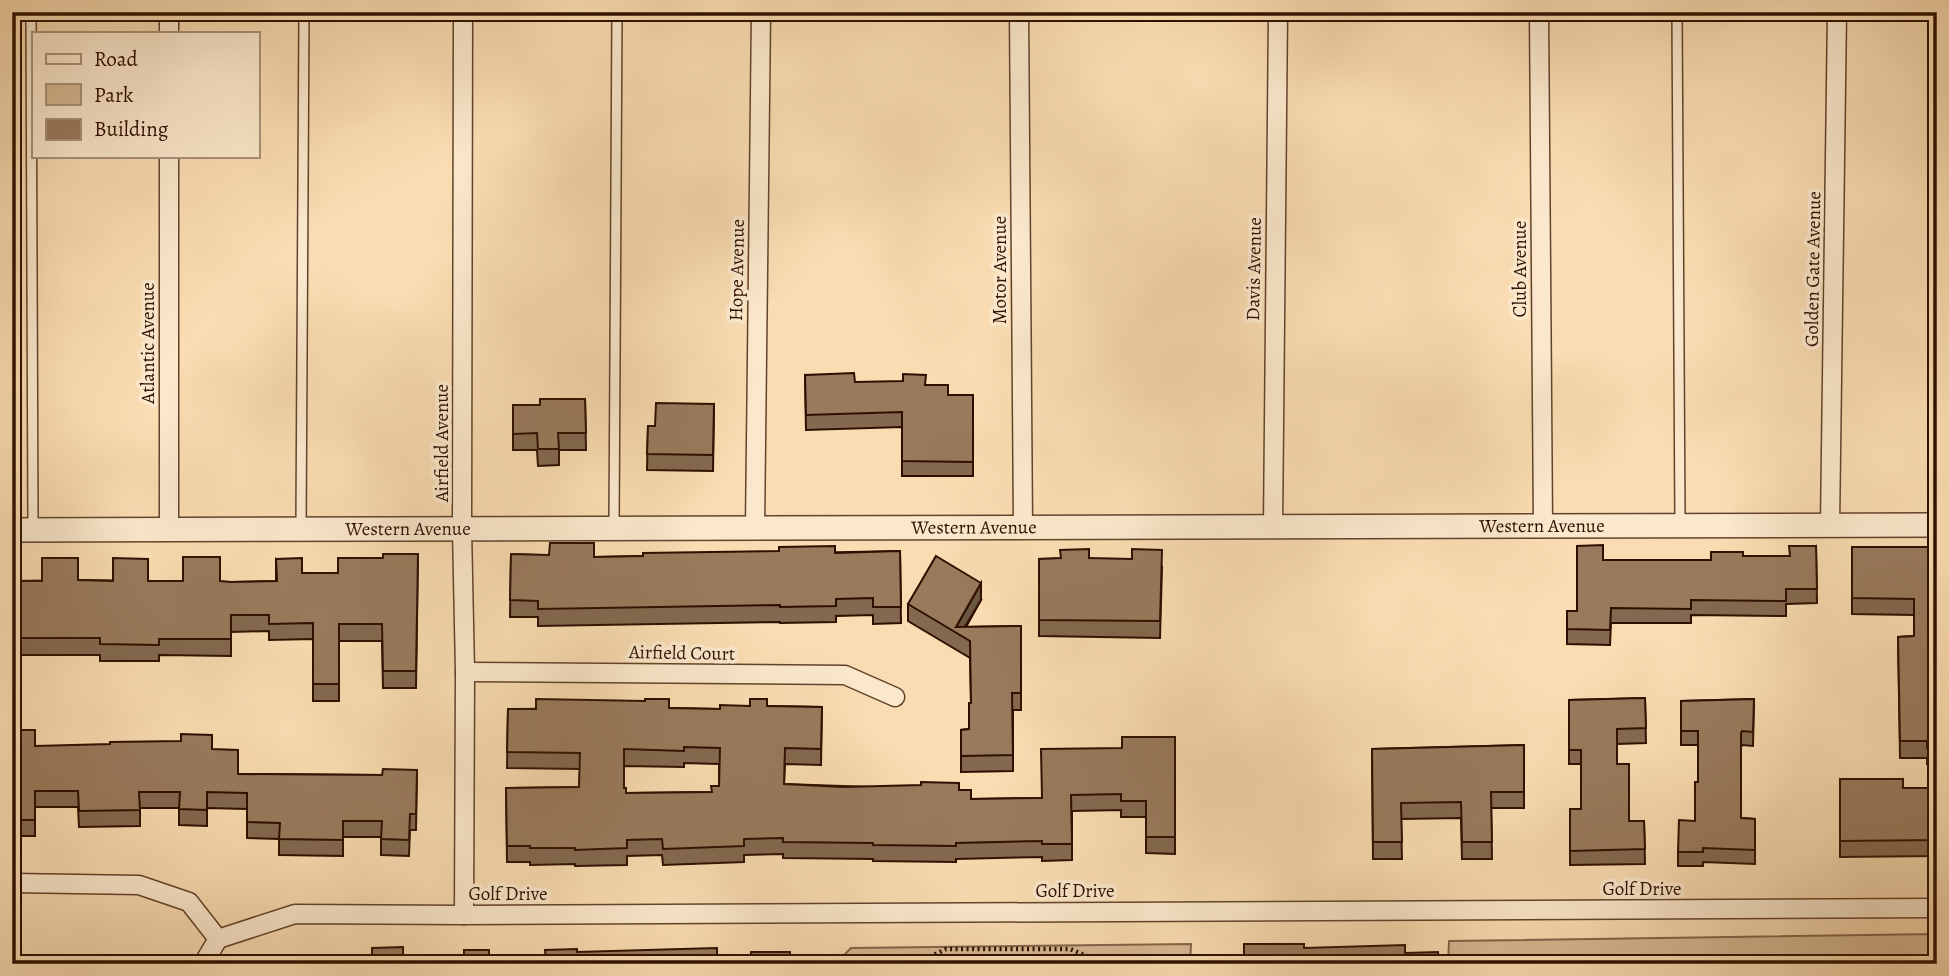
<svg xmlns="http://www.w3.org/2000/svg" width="1949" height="976" font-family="Alegreya,serif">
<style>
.green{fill:#d7b993;stroke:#83644a;stroke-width:2}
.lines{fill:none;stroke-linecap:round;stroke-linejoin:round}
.service-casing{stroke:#62432c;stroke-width:12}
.minor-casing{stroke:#62432c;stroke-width:21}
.tertiary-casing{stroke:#62432c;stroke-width:26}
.path{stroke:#2f1000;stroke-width:4.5;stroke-dasharray:2 3.5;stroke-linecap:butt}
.service{stroke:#fbe8cc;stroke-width:9}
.minor{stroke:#fbe8cc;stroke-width:18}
.tertiary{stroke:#fbe8cc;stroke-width:23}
.wall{fill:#83694f;stroke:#2f1000;stroke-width:2;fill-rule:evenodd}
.shaded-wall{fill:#6a5540;stroke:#2f1000;stroke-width:2}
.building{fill:#987a5c;stroke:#2f1000;stroke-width:2;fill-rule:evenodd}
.labels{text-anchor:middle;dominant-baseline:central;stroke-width:7;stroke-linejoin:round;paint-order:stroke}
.street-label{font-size:19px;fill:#2f1000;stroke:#fbe8cc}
</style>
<rect width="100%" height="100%" fill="#f9dcb1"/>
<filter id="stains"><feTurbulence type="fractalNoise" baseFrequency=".00286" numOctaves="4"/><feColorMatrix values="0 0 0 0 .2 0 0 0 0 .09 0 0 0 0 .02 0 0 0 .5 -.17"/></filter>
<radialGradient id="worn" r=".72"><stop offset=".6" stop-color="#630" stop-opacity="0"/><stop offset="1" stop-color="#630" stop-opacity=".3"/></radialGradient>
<g class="green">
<path d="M1937 934V964H1448L1449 941Z"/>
<path d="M1191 944 1190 964H835L851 948Z"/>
</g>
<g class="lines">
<g class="service-casing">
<g id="service">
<path d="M31 12 33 528"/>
<path d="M1677 12 1680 524"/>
<path d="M614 527 617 12"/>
<path d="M301 528 304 12"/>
</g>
</g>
<g class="minor-casing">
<g id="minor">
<path d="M169 12V33"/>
<path d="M463 12 462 529 465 672 464 915"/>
<path d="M1019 12 1023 528"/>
<path d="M1539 12 1543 526"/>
<path d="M169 156V530"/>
<path d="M1830 525 1837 12"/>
<path d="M1273 527 1278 12"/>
<path d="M755 529 761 12"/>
<path d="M465 672 845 675 895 697"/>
<path d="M12 883 139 885 189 902 218 939"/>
<path d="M218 939 295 914 464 915 1937 908"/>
<path d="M203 964 218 939"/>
</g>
</g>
<g class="tertiary-casing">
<g id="tertiary">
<path id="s1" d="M12 530 1937 525"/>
</g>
</g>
<path class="path" d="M915 964 946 949H1070L1106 964"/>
<use href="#service" class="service"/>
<use href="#minor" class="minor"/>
<use href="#tertiary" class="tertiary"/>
</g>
<g class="wall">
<path d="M805 375 855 382 926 385 948 395H973V476H902V427L806 430Z"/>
<path d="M585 399 586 450H559V465L538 466 537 450H513V405H540Z"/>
<path d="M714 404 713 471 647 470 648 426H655Z"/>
<path d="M1816 546 1817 603 1786 604V616L1691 615V623H1611L1610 645 1567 644V611H1577L1603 560H1711L1743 556H1790Z"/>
<path d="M1852 547H1937V765L1927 764V758H1900L1898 637 1914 636V615L1852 614Z"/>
<path d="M900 551 901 623 873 624V615L836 616V622L780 623V622L538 626V617H510L511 554 594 557Z"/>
<path d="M418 554 416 688H383L382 641H339V701H313V639L269 640V631L231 632V656L159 655V661H100V655H17V663H12V581L78 580 231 582 276 581V559L302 573H338L383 558Z"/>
<path d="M1089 558 1162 567 1160 638 1039 636V559Z"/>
<path d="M981 600 966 627 1021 626V710H1013V771L961 772V730L969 729 971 703 970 658 908 621V604Z"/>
<path d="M1645 698 1646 743 1617 744V764L1629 821H1644L1645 864 1570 865V809H1581V764H1569V700Z"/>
<path d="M1754 699 1753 746 1742 745 1741 747V818L1755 819V864L1703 862V866H1678V852L1695 821 1698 782V745H1681V701Z"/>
<path d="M767 706 822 707 821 765 785 764 784 784 959 790 971 799 1041 798 1122 748 1175 737V854L1146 853V817H1121V810L1072 811V860L1042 861V857L956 859V862L873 861V859L783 858V854L744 855V862L663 865 662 855 627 856V865L575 866V864L530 865V862H507L506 788 579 787 580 769 507 768 508 709 669 708 720 709ZM684 763 719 764V786L712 792 626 793 624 788V766L684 767Z"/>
<path d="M12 730 35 746 212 749 238 774 382 775 417 770 416 830H410L409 856 381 855V837H343V856L279 855V839L247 838V809L207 808V826L179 825V808H140V826L79 827 78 807H35V836H16V827H12Z"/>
<path d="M1524 745V808H1491L1492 859H1462L1461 818 1401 819 1402 859H1373L1372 749Z"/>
<path d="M1840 779 1903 788H1937V856L1840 857Z"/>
</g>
<path class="shaded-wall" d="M981 583V600L960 635 956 627Z"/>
<g class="building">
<path d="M854 373 855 382 903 381V374L926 375 925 385H948V395H973V462L902 461V412L806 415 805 375Z"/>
<path d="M540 399H585L586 433H558L559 449H538L537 433 513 434V405H540Z"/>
<path d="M656 403 714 404 713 455 647 454 648 426H655Z"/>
<path d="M550 543H594V557L643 556V553L779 551V547L835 546V553L900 551 901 607H873V598L836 599V606L780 607V605L538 609V601L510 600 511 554 549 555Z"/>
<path d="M1603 545V560H1711V552H1743V556H1790L1789 546H1816L1817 589H1786V601L1691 600V609L1611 608 1610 630 1567 629V611H1577V546Z"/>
<path d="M1852 547H1937V748H1927V741H1900L1898 637 1914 636V599L1852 598Z"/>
<path d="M1089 549V558L1132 559V549L1162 550 1160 621 1039 620V559L1061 558 1060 550Z"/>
<path d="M383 554H418L416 671H383L382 624H339V684H313V623L269 624V615H231V639H159V645L100 644V638H17V646H12V581H42V558H78V580L113 581V558L148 559V581H183V557H220V581L231 582 277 581 276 559 302 558V573H338V558H383Z"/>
<path d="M936 556 981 583 956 627 1021 626V693H1012L1013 755 961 756V730L969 729V703H971L970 641 908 604Z"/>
<path d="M1645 698 1646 728 1617 729V764H1629V821H1644L1645 849 1570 851V809H1581V750H1569V700Z"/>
<path d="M536 699 645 701V699H669V708L720 709V705L750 706V699H767V706L822 707 821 749 785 748 784 784 843 787 921 785V782L959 783V790H971V799L1042 798 1041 749 1122 748V737H1175V837H1146V801H1121V794L1071 795 1072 844H1042V841L956 843V846L873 845V843L783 842V838L744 839V846L663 849 662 839 627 840V848L575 850V848H530V846H507L506 788 579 787 580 753 507 752 508 709H536ZM684 747 720 748 719 786H711L712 792 626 793V788H624V749L684 751Z"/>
<path d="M1754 699 1753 732 1742 731 1741 733V818L1755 819V850L1703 848V852H1678L1679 820 1695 821V782H1698V731H1681V701Z"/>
<path d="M12 730H35V746L110 744V742L181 741V734L212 735V749L238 750V774L382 775 383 769 417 770 416 814H410L409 840 381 839 382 821H343V840L279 839 280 823 247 822V793L207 792V810L179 809 180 792H139L140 810 79 811 78 791H35V820H16V810H12Z"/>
<path d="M1524 745V792H1491L1492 842H1462L1461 802 1401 803 1402 842H1373L1372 749Z"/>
<path d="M1840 779H1903V788H1937V840L1840 841Z"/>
<path d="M1244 944H1304V948L1405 945V953L1438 952 1439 964H1212L1211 959 1244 958Z"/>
<path d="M403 947V964H335V958H372V948Z"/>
<path d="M717 948V962H751V952H790V964H546L545 950 577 949V952Z"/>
<rect x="464" y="950" width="25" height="14"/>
<path d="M274 956 278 964H259Z"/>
</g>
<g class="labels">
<g class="street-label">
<text transform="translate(1254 269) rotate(-89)">Davis Avenue</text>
<text transform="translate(1520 269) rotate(-90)">Club Avenue</text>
<text transform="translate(1813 269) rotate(-89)">Golden Gate Avenue</text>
<text transform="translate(737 270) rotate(-89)">Hope Avenue</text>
<text transform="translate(1000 270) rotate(-90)">Motor Avenue</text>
<text transform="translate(148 343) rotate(-90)">Atlantic Avenue</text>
<text transform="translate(442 443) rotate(-90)">Airfield Avenue</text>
<text stroke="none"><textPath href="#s1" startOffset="1530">Western Avenue</textPath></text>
<text stroke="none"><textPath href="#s1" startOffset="962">Western Avenue</textPath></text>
<text stroke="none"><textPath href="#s1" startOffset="396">Western Avenue</textPath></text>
<text transform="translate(682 653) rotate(1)">Airfield Court</text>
<text x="1642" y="889">Golf Drive</text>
<text x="1075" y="891">Golf Drive</text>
<text x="508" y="894">Golf Drive</text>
</g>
</g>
<rect width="1949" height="976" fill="none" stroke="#f9dcb1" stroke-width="42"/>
<rect x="14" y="14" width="1921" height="948" fill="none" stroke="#2f1000" stroke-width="3.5"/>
<rect x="21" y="21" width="1907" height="934" fill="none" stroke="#2f1000" stroke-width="2"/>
<rect x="32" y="32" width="228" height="126" fill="#fbe8cc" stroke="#a9927a" stroke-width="2"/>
<rect x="46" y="54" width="35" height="10" fill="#fbe8cc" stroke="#a9927a" stroke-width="2"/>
<text x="94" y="66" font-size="21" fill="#2f1000">Road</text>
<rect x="46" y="84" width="35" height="21" fill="#d7b993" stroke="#a9927a" stroke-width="2"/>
<text x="94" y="102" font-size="21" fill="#2f1000">Park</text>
<rect x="46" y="119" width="35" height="21" fill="#987a5c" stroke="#a9927a" stroke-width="2"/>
<text x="94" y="136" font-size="21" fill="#2f1000">Building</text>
<rect width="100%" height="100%" filter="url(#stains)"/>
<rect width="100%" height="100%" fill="url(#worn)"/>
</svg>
